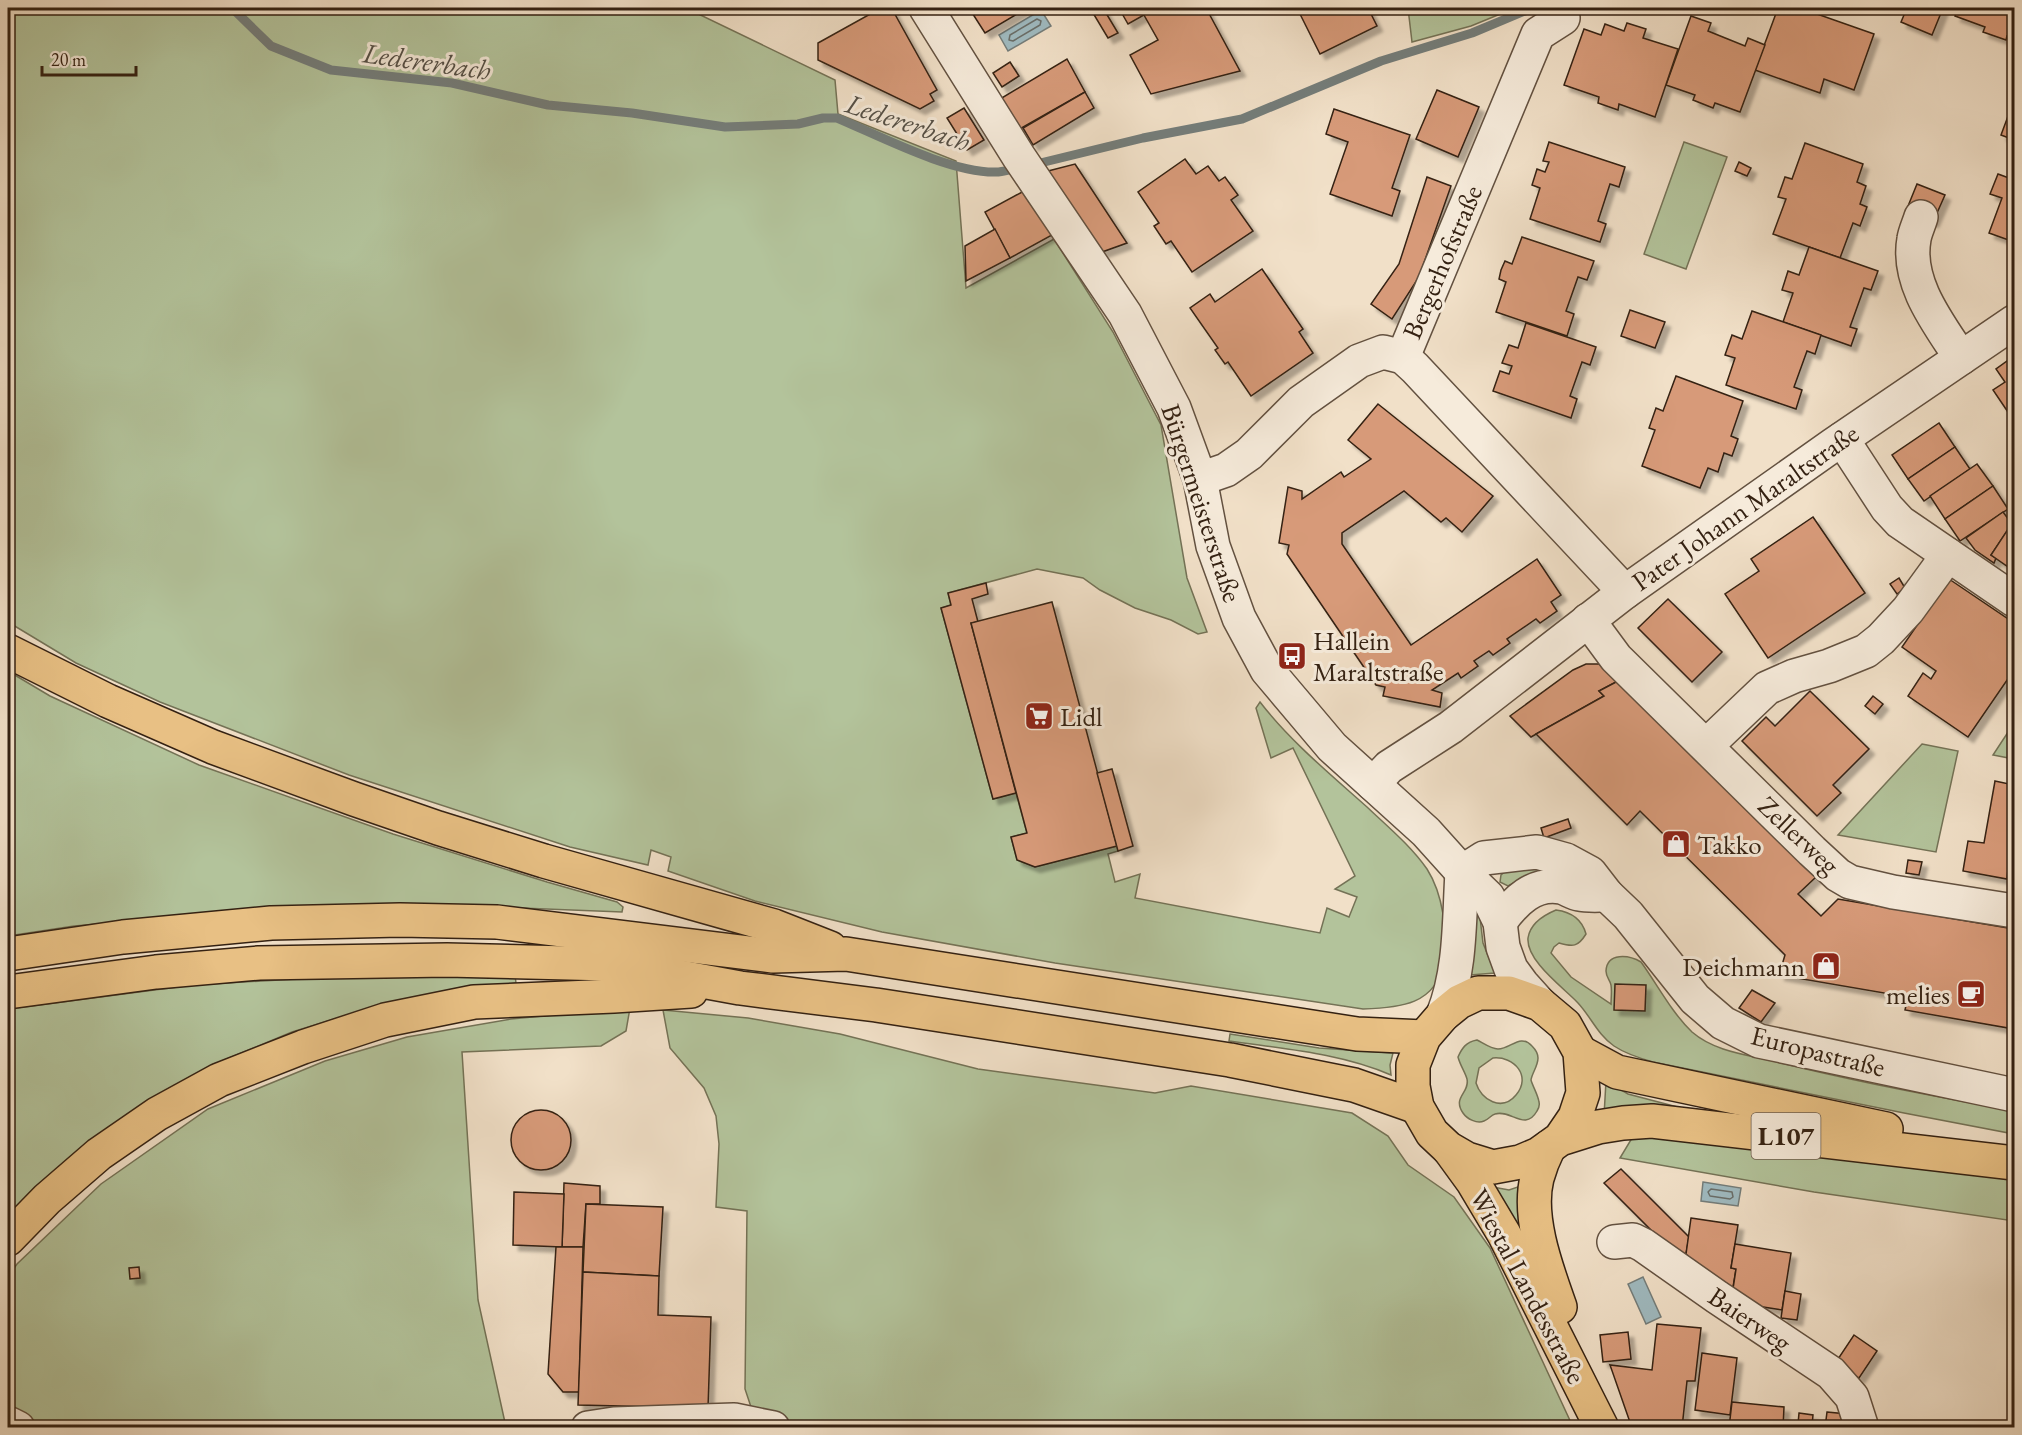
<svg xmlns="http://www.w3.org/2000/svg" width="2022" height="1435" font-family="'EB Garamond',serif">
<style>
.green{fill:#b3c39b;stroke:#747256;stroke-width:1.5;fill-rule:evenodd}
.water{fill:#9fbac0;stroke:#747d7a;stroke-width:1.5}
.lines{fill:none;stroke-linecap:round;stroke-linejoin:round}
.shore{stroke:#6a6e69;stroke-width:1.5}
.stream{stroke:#747d7a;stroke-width:9}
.building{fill:#d79a79;stroke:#342112;stroke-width:1.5;filter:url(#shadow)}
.minor-casing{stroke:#635140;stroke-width:36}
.major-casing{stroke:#342112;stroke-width:36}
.highway-casing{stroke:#342112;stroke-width:36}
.minor{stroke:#f6ebdb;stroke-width:33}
.major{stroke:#e8c084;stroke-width:33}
.highway{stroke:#e8c084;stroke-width:33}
.labels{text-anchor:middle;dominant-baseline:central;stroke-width:6;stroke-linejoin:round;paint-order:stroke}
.shield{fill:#f6ebdb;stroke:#6e5e4e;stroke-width:1.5}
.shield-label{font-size:26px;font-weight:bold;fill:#342112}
.street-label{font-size:27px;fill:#342112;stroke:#f6ebdb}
.poi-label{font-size:27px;fill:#342112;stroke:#f6ebdb;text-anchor:start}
.water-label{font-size:28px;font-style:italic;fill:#544f46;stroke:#f6ebdb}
</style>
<defs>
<filter id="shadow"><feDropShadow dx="5.5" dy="5.5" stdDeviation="1.5" flood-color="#0004"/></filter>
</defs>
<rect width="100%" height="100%" fill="#f1e0c8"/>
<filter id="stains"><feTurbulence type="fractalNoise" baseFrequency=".00333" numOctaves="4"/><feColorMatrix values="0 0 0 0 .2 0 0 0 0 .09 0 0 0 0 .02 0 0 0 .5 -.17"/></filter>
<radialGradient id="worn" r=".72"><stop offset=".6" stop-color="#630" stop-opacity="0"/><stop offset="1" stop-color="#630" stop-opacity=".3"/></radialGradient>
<g class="green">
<path d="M8 8H686L835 80 838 114 956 161 966 288 1054 239 1113 332 1161 425 1187 578 1207 632 1198 634 1171 620 1135 608 1100 590 1083 578 1037 569 948 593 951 605 941 608 993 799 1016 793 1027 833 1011 837 1017 860 1035 867 1117 846 1118 851 1108 854 1115 882 1140 874 1135 898 1320 933 1327 908 1349 917 1357 897 1335 889 1355 876 1293 748 1271 758 1256 708 1260 702C1290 741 1330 774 1367 807 1388 827 1410 845 1427 869 1443 894 1448 933 1444 961 1437 1005 1399 1008 1363 1009L1055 963 882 932 755 901 668 871 671 857 651 850 648 865 570 847 349 775 160 702 76 663 8 622Z"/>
<path d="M1408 8H1515L1471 26 1412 42Z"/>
<path d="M1684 142 1727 157 1686 269 1644 254Z"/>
<path d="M8 671 50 696 199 765 393 834 547 882 617 902 623 907 622 912 442 905 383 904 316 906 74 926 8 936Z"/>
<path d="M2014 723V759L1993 755Z"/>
<path d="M1922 744 1958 751 1936 852 1838 835Z"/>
<path d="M1523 865 1549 870 1532 873 1508 886 1500 882 1501 875 1507 870Z"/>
<path d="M1475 908 1479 909 1483 943 1495 973 1470 975Z"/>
<path d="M1556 910C1571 912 1582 919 1586 934 1578 947 1573 947 1559 943L1554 947 1551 953 1571 977 1611 1004C1611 999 1612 991 1611 985 1610 980 1606 977 1606 971 1607 952 1629 955 1641 962 1657 984 1672 1013 1692 1032 1715 1052 1749 1055 1777 1062 1856 1082 1935 1096 2014 1111V1134L1904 1113 1653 1062C1639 1058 1626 1054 1614 1046 1598 1035 1591 1017 1578 1003 1564 988 1526 961 1528 938 1530 924 1544 915 1556 910Z"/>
<path d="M515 975 516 983 390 1002 292 1032 222 1061 150 1099 8 1218V1009L193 985 347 976Z"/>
<path d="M630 1008 626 1031 601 1046 462 1052 478 1300 506 1427 38 1428 11 1414 8 1427V1277L17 1264 101 1184 208 1109 325 1061 407 1037 511 1019Z"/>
<path d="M663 1010 748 1018 840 1034 978 1069 1155 1093 1191 1086 1352 1113 1388 1136 1408 1165 1454 1197 1490 1248 1573 1427 832 1428 771 1419 751 1407 745 1389 747 1211 716 1207 719 1144 716 1116 704 1088 670 1048Z"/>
<path d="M1230 1034 1319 1048 1393 1053 1390 1065 1391 1075C1340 1053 1284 1049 1229 1041Z"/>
<path d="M1477 1040C1483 1043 1491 1049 1498 1049 1511 1049 1520 1033 1532 1046 1535 1049 1538 1054 1538 1058 1538 1066 1532 1073 1531 1080 1533 1087 1538 1095 1539 1102 1540 1106 1539 1108 1537 1111 1525 1132 1511 1109 1495 1114 1491 1115 1488 1120 1484 1121 1477 1124 1467 1119 1463 1113 1452 1097 1470 1093 1467 1079 1465 1072 1460 1065 1458 1057 1462 1048 1466 1042 1477 1040ZM1493 1058C1514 1056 1532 1076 1516 1095 1502 1112 1481 1100 1476 1083L1479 1068Z"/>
<path d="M1606 1081 1628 1094 1685 1109 1604 1116Z"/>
<path d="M1635 1133 1820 1151 2014 1180V1221L1814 1192 1620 1158Z"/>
<path d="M1527 1184V1241L1493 1187 1509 1190Z"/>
</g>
<g class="water">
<path d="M1041 10 1051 26 1008 51 999 35Z"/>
<path d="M1703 1182 1741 1188 1738 1206 1701 1201Z"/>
<path d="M1643 1277 1661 1317 1646 1324 1628 1284Z"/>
</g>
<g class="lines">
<g class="shore">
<path d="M1037 19 1041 21 1040 25 1013 41 1009 40 1010 35Z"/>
<path d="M1711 1189 1732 1192 1733 1197 1730 1199 1710 1196 1708 1192Z"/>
</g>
<g class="stream">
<path d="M232 8 271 46 331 70 452 83 548 105 632 113 725 127 798 124 823 118H837C880 136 950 173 996 172 1003 172 1011 169 1018 168"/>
<path d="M1032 165 1143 138 1242 119 1381 61 1472 33 1532 8"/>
</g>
</g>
<g class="building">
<path d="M881 8 885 13 892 9 937 90 930 94 934 101 920 109 818 60V43Z"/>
<path d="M969 8H1027L985 33Z"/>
<path d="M1090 8H1103L1118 33 1108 38Z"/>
<path d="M1125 8H1140L1144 15 1128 24 1120 10Z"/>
<path d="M1140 8H1206L1240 71 1151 94 1130 55 1158 40Z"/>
<path d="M1297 8H1368L1377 26 1320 54Z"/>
<path d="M1778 8H1800L1874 34 1854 90 1824 79 1820 93 1755 70Z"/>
<path d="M1907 8H1943L1932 35 1901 22Z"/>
<path d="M1958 8H2014V38L2007 36 2006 40 1983 32 1985 27 1955 16Z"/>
<path d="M1691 16 1711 23 1708 31 1745 46 1748 38 1765 45 1740 112 1715 103 1713 108 1693 100 1695 95 1666 85Z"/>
<path d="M1627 23 1646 29 1643 38 1678 49 1655 117 1619 104 1618 110 1598 103 1599 97 1564 85 1584 29 1601 35 1605 24 1624 31Z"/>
<path d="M1067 59 1085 92 1018 130 1000 99Z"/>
<path d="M1010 62 1019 76 1002 87 993 73Z"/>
<path d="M2014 80V100L2008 98Z"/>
<path d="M1437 90 1479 107 1458 157 1416 139Z"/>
<path d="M1085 92 1094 108 1033 145 1023 128Z"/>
<path d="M2014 100V140L2001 135Z"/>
<path d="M964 108 984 140 967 150 947 118Z"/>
<path d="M1334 109 1410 135 1392 188 1400 191 1392 216 1330 194 1348 142 1326 134Z"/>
<path d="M1549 142 1625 167 1619 187 1610 184 1598 221 1606 224 1600 242 1530 219 1540 188 1532 185 1537 169 1545 172 1549 162 1543 161Z"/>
<path d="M1805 143 1863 164 1857 182 1866 186 1860 204 1867 207 1860 226 1853 223 1840 258 1773 234 1786 199 1778 197 1785 177 1792 179Z"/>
<path d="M1185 159 1196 174 1208 166 1219 181 1225 177 1238 195 1231 200 1253 231 1192 272 1171 241 1166 244 1154 226 1159 223 1138 192Z"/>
<path d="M1739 162 1751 168 1747 176 1735 171Z"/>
<path d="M1075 164 1127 243 1102 252 1048 171Z"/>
<path d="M2014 164V242L1989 233 2002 198 1990 194 1998 174 2009 178Z"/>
<path d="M1427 177 1451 186 1419 277 1392 319 1371 304 1399 264Z"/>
<path d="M1917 184 1945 195 1933 222 1906 211Z"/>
<path d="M1024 191 1029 202 1034 200 1052 235 1010 258 985 212Z"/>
<path d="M995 229 1010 258 966 281 965 246Z"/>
<path d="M1522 237 1594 261 1587 280 1578 277 1566 311 1574 314 1567 336 1496 312 1506 282 1499 279 1501 270 1505 261 1512 264Z"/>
<path d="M1809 247 1878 271 1871 290 1864 288 1850 327 1857 329 1851 346 1783 322 1793 293 1782 290 1788 271 1799 275Z"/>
<path d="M1262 269 1303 329 1299 332 1313 353 1251 396 1228 362 1225 364 1215 350 1218 348 1190 308 1210 294 1215 302Z"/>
<path d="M1630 310 1665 322 1655 348 1621 336Z"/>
<path d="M1752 311 1821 335 1815 354 1807 351 1794 387 1802 390 1796 409 1726 385 1735 358 1725 355 1732 335 1742 339Z"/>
<path d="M1526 323 1596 347 1590 365 1582 362 1570 396 1577 399 1571 418 1493 391 1500 371 1509 374 1512 366 1502 363 1509 345 1518 348Z"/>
<path d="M2014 356V416L2012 418 1993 390 2005 382 1996 369Z"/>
<path d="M1676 376 1743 401 1731 436 1738 439 1732 456 1724 453 1718 472 1708 468 1700 488 1642 466 1655 430 1649 428 1656 408 1663 411Z"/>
<path d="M1378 404 1493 496 1462 532 1446 518 1441 522 1404 491 1342 533V544L1411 645 1537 559 1561 595 1551 602 1557 611 1540 623 1536 619 1507 639 1510 643 1493 655 1489 651 1474 661 1478 666 1461 678 1458 673 1432 690 1442 693 1440 707 1383 696 1385 687 1376 685 1287 554 1289 545 1279 543 1288 487 1302 491V499L1341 472 1344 477 1371 459 1348 440Z"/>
<path d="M1939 423 1955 447 1908 479 1892 455Z"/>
<path d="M1955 447 1970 469 1924 501 1908 479Z"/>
<path d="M1977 464 1993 486 1945 519 1930 496Z"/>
<path d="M1993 486 2008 509 1960 541 1945 519Z"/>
<path d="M2003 512 2012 524 1991 555 1996 558 1994 563 1975 550 1966 538Z"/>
<path d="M1813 517 1865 593 1768 658 1725 594 1759 571 1751 559Z"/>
<path d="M2014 520V571L1991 555Z"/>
<path d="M1899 578 1905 588 1897 594 1890 584Z"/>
<path d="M1949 579 2014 623V670L1968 737 1908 696 1923 673 1931 679 1936 671 1902 647Z"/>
<path d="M986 583 988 594 972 599 978 622 971 623 1016 793 993 799 941 608 951 605 948 593Z"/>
<path d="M1668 599 1722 652 1692 682 1638 628Z"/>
<path d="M1052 602 1117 846 1035 867 1017 860 1011 837 1027 833 971 623Z"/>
<path d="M1586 664H1599L1618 681 1599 691 1604 696 1531 737 1510 716 1573 670Z"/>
<path d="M1618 681 1816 877 1798 894 1821 916 1838 899 2014 929V1029L1905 1010 1908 997 1779 975 1785 955 1640 811 1627 825 1536 734 1604 696 1599 691Z"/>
<path d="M1810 691 1869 749 1833 785 1841 793 1817 816 1742 741 1766 717 1775 726Z"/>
<path d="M1873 696 1883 704 1875 714 1865 706Z"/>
<path d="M1112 769 1133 846 1118 851 1097 773Z"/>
<path d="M1995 781 2014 785V870L2008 869 2007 879 1963 871 1968 841 1984 843Z"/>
<path d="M1568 819 1571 828 1544 838 1541 828Z"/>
<path d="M1908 860 1922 862 1919 875 1906 873Z"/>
<path d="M1615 984 1646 985 1645 1011 1614 1010Z"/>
<path d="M1752 990 1775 1003 1761 1022 1739 1008Z"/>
<circle cx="541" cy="1140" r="30"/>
<path d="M1621 1169 1689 1237 1686 1254 1672 1251 1604 1183Z"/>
<path d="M564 1183 600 1186V1204H586L583 1247H562Z"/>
<path d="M514 1192 564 1194 562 1247 513 1245Z"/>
<path d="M586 1204 663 1207 659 1276 583 1272Z"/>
<path d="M1691 1218 1738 1225 1731 1268 1736 1269 1733 1287 1708 1283 1686 1254Z"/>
<path d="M1735 1244 1791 1253 1782 1310 1731 1302 1736 1269 1731 1268Z"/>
<path d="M556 1247H583L579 1392H563L548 1374Z"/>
<path d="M139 1267 140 1278 130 1279 129 1268Z"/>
<path d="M583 1272 659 1276 658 1315 711 1317 708 1408 578 1405Z"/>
<path d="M1785 1291 1801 1294 1797 1320 1781 1318Z"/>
<path d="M1657 1324 1701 1328 1695 1381H1687L1682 1428H1632L1610 1365 1652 1370Z"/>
<path d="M1628 1332 1631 1359 1603 1362 1600 1335Z"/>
<path d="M1854 1335 1877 1351 1859 1378 1836 1362Z"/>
<path d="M1702 1353 1737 1358 1730 1415 1695 1410Z"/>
<path d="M1732 1402 1784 1407 1783 1428H1729Z"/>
<path d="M1827 1412 1847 1414 1845 1428H1825Z"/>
<path d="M1799 1413 1813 1415 1812 1426 1798 1424Z"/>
</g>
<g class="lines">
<g class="minor-casing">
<g id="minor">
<path d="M926 8 1019 157 1125 314 1174 408 1200 479 1213 546 1239 618 1267 670 1332 747 1426 832 1462 872 1488 897 1500 922 1503 947 1511 969 1522 984 1540 1004"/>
<path d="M1921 217C1919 224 1915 232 1914 239 1906 283 1939 324 1961 358"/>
<path d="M1403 357 1538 34 1563 18"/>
<path d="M1842 439 1887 508 1900 522 2014 600"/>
<path d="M1200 479 1226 470 1249 454 1301 402 1359 361 1383 352 1403 357 1415 368 1625 592"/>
<path d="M1588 620 1616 658 1812 851 1838 875 1850 882 1893 892 2014 911"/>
<path d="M1706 746 1767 688 1794 676 1829 666 1866 651 1881 639 1908 610 1948 555"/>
<path d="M1373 784 1389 767 1451 727 1625 592 1833 445 2014 322"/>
<path d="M1462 872 1484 858 1537 852 1566 860 1590 873 1607 895 1628 915 1695 999 1723 1023 1759 1041 2014 1095"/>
<path d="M1500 922C1515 901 1534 882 1561 887 1568 889 1573 893 1579 894 1588 896 1598 895 1607 895"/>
<path d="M1443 1015C1461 970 1459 920 1462 872"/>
<path d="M1614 1242 1633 1240 1643 1245 1717 1297 1831 1373 1852 1397 1862 1428"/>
<path d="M10 1424 18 1428"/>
<path d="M588 1428 614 1424 734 1420 773 1428"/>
</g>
</g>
<g class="major-casing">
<g id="major">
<path d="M1580 1052 1617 1072 1886 1129"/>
<path d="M1560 1139 1575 1117 1583 1093 1580 1052 1565 1025 1540 1004 1509 993H1478L1459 1002 1443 1015 1424 1037 1413 1065V1086L1417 1107 1432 1133 1448 1148 1467 1159 1493 1167 1520 1162 1539 1154 1560 1139 1598 1127 1623 1123 1652 1121 2014 1163"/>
<path d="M1549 1147C1544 1157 1540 1167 1537 1178 1527 1218 1547 1270 1560 1307"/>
<path d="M1449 1149 1473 1182 1504 1234 1602 1428"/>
</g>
</g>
<g class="highway-casing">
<g id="highway">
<path d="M8 651 108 701 213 747 354 799 438 828 544 861 774 926 830 948"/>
<path d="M8 954 123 937 271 923 400 920 497 922 773 956 846 954 1357 1034 1424 1037"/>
<path d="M8 992 156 972 259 963 447 960 609 964 740 988 876 1005 1230 1060 1354 1085 1417 1107"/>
<path d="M8 1239 47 1199 99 1154 157 1114 219 1080 303 1047 385 1020 474 1002 614 996 691 991"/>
</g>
</g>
<use href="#minor" class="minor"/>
<use href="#major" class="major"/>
<use href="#highway" class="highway"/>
</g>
<defs>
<g id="bus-square" transform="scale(1.5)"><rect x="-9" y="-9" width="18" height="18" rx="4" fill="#8f2418" stroke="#f6ebdb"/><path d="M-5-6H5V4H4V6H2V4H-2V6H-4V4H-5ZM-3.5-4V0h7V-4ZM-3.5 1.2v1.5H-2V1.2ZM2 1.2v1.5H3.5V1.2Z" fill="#fff"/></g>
<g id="supermarket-square" transform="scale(1.5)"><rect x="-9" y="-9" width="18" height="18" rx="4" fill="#8f2418" stroke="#f6ebdb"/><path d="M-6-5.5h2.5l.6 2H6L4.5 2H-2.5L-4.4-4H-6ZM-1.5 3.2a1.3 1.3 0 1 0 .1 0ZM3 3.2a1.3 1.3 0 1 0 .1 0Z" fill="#fff"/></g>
<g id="shop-square" transform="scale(1.5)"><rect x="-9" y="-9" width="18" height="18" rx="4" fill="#8f2418" stroke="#f6ebdb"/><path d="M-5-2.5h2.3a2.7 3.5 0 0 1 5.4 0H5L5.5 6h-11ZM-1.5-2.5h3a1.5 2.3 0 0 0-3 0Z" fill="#fff"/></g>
<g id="cafe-square" transform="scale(1.5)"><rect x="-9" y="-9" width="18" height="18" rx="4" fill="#8f2418" stroke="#f6ebdb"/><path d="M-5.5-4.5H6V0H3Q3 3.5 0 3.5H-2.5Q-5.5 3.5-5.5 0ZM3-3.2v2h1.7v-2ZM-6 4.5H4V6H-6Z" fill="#fff"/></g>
</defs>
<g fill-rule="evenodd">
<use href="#bus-square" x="1292" y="656"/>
<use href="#supermarket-square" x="1039" y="716"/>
<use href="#shop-square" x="1676" y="844"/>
<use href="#shop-square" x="1826" y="966"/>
<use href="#cafe-square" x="1971" y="994"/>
</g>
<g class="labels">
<rect class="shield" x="1751.5" y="1113" width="69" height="46" rx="4.5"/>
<g class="shield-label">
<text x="1786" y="1136">L107</text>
</g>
<g class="street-label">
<text transform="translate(1442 262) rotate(-67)">Bergerhofstraße</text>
<text transform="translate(1202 503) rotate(72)">Bürgermeisterstraße</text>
<text transform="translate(1745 507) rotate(-35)">Pater Johann Maraltstraße</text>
<text transform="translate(1799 835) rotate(43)">Zellerweg</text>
<text transform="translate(1818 1051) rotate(14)">Europastraße</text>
<text transform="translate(1528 1286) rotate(62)">Wiestal Landesstraße</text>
<text transform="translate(1750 1319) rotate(34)">Baierweg</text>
</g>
<g class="poi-label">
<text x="1313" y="640">Hallein<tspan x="1313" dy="31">Maraltstraße</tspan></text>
<text x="1060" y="716">Lidl</text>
<text x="1697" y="844">Takko</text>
<text x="1805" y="966" text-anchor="end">Deichmann</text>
<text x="1950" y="994" text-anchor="end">melies</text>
</g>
<g class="water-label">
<text transform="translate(427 61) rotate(8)">Ledererbach</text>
<text transform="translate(908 122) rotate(18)">Ledererbach</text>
</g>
</g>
<rect width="2022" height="1435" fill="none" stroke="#f1e0c8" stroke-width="30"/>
<rect x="9" y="9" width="2004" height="1417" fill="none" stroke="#342112" stroke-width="3"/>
<rect x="15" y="15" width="1992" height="1405" fill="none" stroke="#342112" stroke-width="1.5"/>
<path d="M42 66v9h94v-9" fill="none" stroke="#342112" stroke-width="3"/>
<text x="51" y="66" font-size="18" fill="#342112" stroke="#f6ebdb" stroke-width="4.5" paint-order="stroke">20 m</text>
<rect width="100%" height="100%" filter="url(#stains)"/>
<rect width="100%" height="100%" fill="url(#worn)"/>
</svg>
